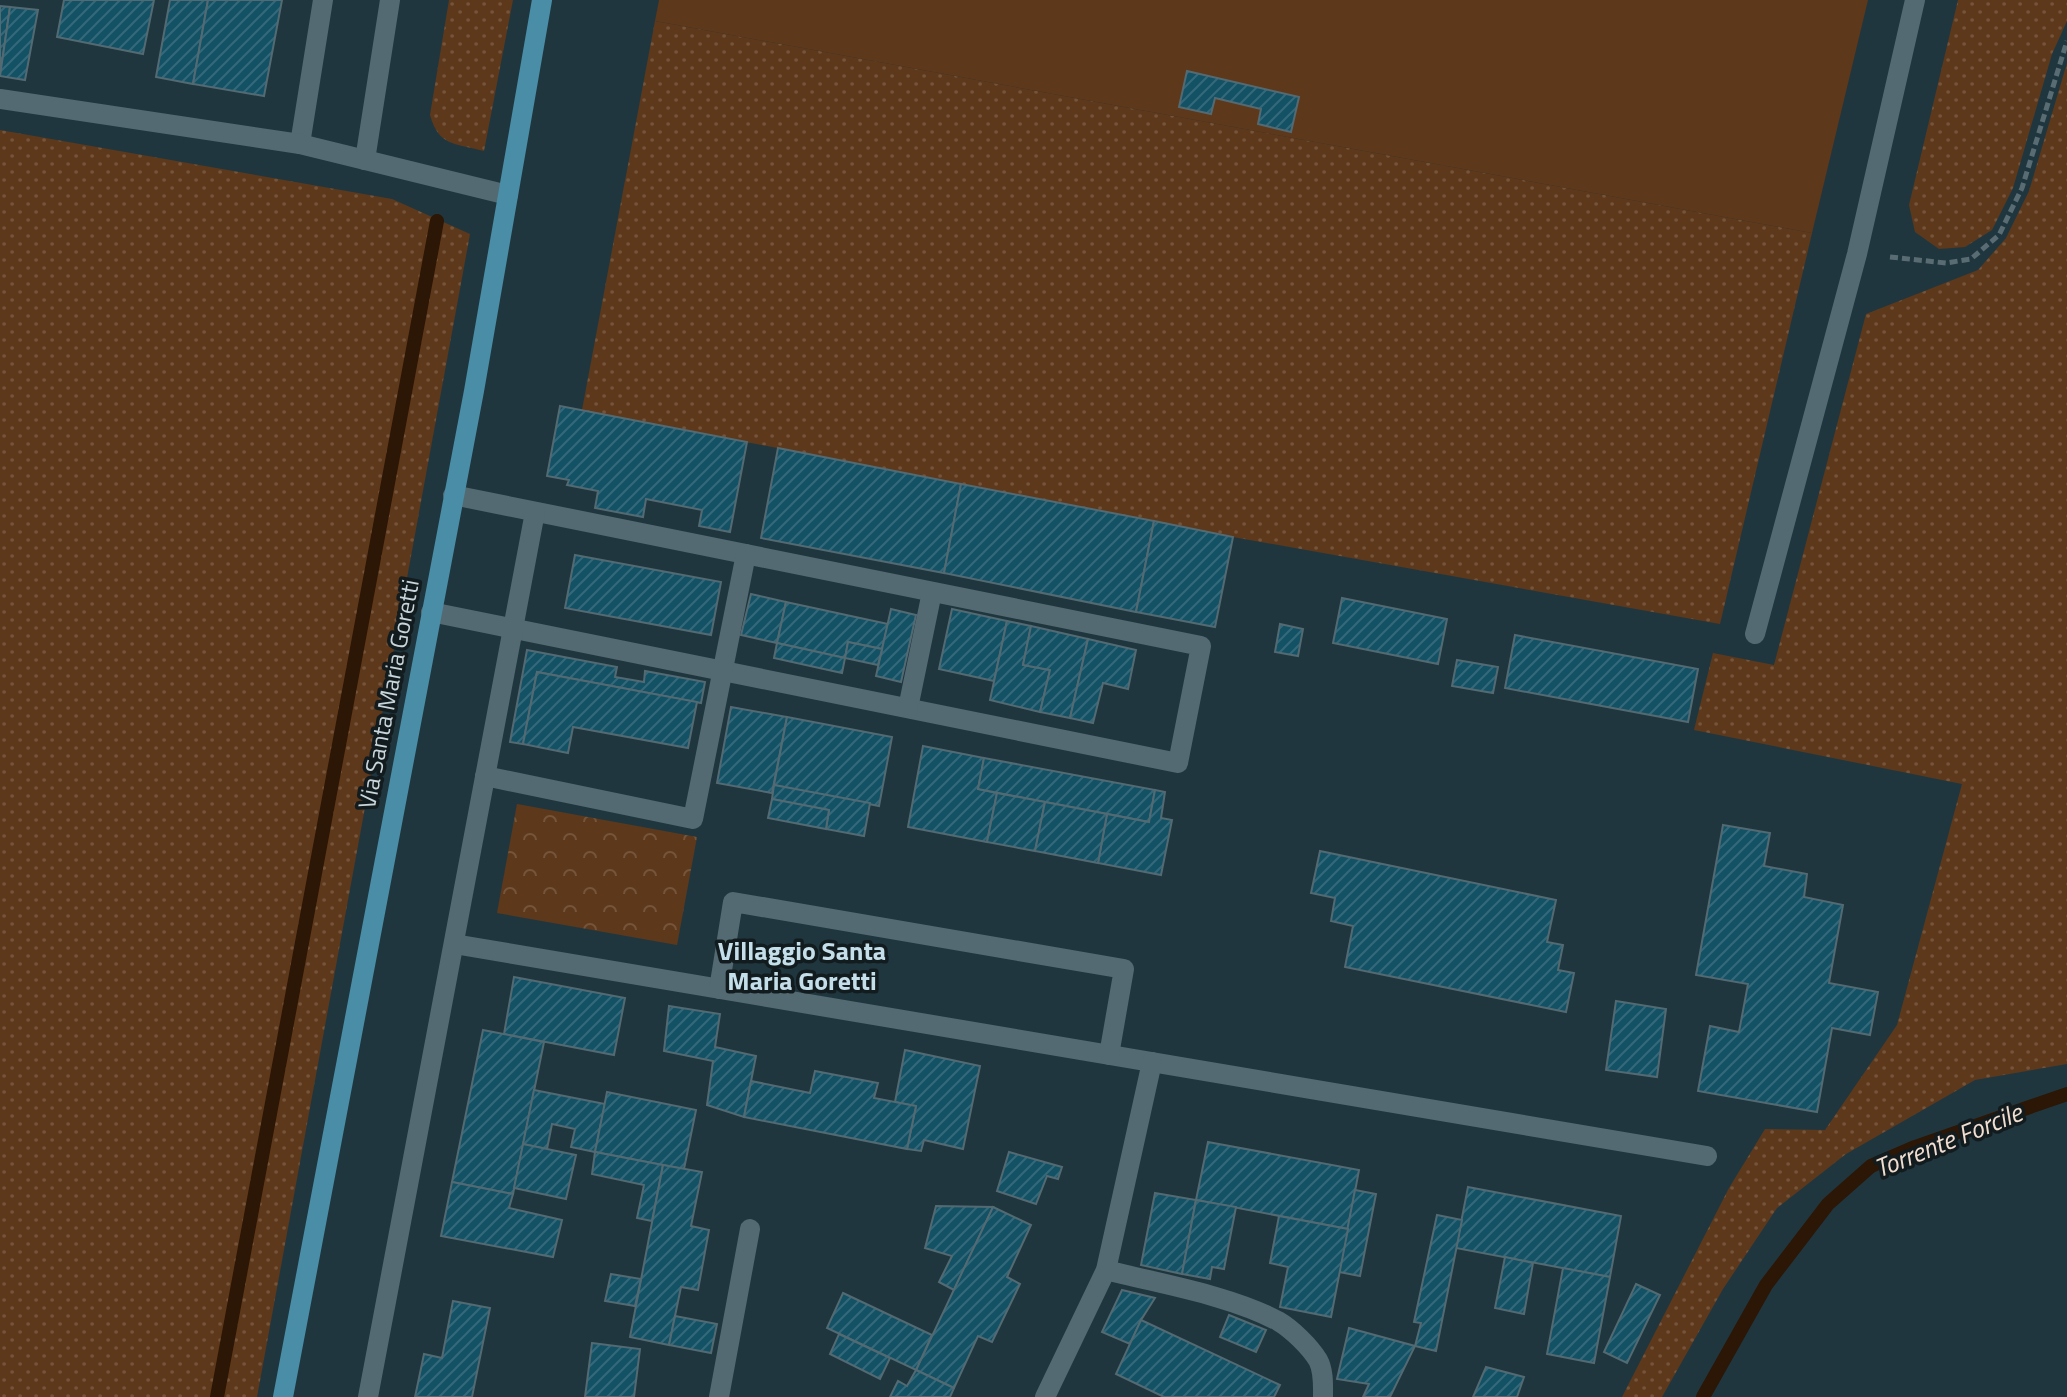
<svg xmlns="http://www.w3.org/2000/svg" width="2067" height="1397" font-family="'Titillium Web',sans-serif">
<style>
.grass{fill:url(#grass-dots)}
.park{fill:url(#park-crowns)}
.pitch{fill:#5e381a}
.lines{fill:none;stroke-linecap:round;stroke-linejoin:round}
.stream{stroke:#2c1605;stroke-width:14}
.building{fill:url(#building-hatch);stroke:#536a73;stroke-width:2}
.path{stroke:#596c73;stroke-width:5;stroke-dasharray:8 4;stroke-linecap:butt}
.minor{stroke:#536a73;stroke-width:20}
.major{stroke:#498ea6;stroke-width:20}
.labels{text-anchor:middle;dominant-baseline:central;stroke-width:7;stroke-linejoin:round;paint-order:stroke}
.street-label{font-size:24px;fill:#c8d5da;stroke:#121c1f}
.neighbourhood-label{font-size:26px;font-weight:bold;fill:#c5dfea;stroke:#121c1f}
.water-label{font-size:26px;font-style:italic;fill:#f2ded0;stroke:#121c1f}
</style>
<defs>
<pattern id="grass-dots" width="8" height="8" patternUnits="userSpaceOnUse" patternTransform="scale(2)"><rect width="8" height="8" fill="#5e381a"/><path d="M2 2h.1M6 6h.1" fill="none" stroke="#74543b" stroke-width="1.8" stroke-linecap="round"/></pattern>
<pattern id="park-crowns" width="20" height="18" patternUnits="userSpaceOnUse" patternTransform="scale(2)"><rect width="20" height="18" fill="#5e381a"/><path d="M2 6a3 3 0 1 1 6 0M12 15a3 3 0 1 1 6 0" fill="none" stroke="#74543b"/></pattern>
<pattern id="building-hatch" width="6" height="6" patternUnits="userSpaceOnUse" patternTransform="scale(2)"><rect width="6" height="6" fill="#135165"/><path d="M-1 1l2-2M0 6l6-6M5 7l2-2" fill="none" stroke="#34697a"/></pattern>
</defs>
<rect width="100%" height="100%" fill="#20363e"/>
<g class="grass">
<path d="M449 0H513L484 151C455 143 439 147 430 115Z"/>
<path d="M1958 0H2067V21L2052 54 2013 188 1992 230 1965 247 1939 249 1915 232 1909 205Z"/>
<path d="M655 21 1812 233 1720 624 1233 537 582 410Z"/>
<path d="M2067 63V1064L1975 1080 1846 1154 1777 1208 1723 1289 1662 1397H1622L1729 1188 1765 1129 1825 1130 1897 1025 1962 784 1694 730 1713 653 1774 665 1866 314 1978 270 2006 238 2029 191Z"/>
<path d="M0 130 392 199 470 234 257 1397H0Z"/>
</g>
<path class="park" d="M517 804 697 837 677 945 497 913Z"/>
<path class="pitch" d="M659 0H1868L1812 233 655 21Z"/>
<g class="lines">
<g class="stream">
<path d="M217 1397 437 221"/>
<path d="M1703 1397 1766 1285 1828 1204 1871 1166 1915 1147 2067 1094"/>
</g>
</g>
<g class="building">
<path d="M64 0H154L143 54 57 37Z"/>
<path d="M170 0H208L193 84 156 77Z"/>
<path d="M208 0H282L264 96 193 84Z"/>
<path d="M0 6 10 7 0 76Z"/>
<path d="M10 7 38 10 25 80 0 76Z"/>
<path d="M1187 71 1299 97 1291 132 1258 124 1261 109 1215 98 1211 114 1179 107Z"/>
<path d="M560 406 747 442 730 532 699 526 702 510 646 499 643 517 595 508 598 491 567 485 569 480 547 476Z"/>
<path d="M778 448 961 484 944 573 761 538Z"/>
<path d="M961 484 1154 521 1136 612 944 573Z"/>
<path d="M1154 521 1233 537 1215 627 1136 612Z"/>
<path d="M575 555 721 582 711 635 565 608Z"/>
<path d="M751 594 786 602 777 643 741 635Z"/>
<path d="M1342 598 1447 619 1438 664 1333 643Z"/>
<path d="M786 602 888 624 882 649 848 642 845 658 777 643Z"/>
<path d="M891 609 916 615 901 682 876 676Z"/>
<path d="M952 609 1007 621 994 681 939 669Z"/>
<path d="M1007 621 1031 626 1023 665 1050 670 1040 712 990 700Z"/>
<path d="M1280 624 1303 629 1298 656 1275 652Z"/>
<path d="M1031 626 1088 639 1070 718 1040 712 1050 670 1023 665Z"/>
<path d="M1515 635 1698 669 1688 722 1505 688Z"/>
<path d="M1088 639 1136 650 1128 689 1103 683 1093 723 1070 718Z"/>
<path d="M848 642 882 649 878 665 845 658Z"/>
<path d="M777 643 845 658 842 673 774 658Z"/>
<path d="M527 650 617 667 615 677 644 682 645 671 705 682 701 703 537 672 523 744 510 742Z"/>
<path d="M1457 660 1498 667 1493 693 1452 686Z"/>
<path d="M537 672 697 702 688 748 573 727 568 753 523 744Z"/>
<path d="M731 707 787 717 772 793 717 783Z"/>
<path d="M787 717 892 737 879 806 774 785Z"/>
<path d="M923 746 984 758 978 789 997 793 987 842 908 827Z"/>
<path d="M984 758 1155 790 1149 822 978 789Z"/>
<path d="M774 785 870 803 864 836 826 829 829 810 772 799Z"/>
<path d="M1155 790 1165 792 1161 818 1172 820 1161 875 1098 863 1107 814 1149 822Z"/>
<path d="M997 793 1045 802 1035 851 987 842Z"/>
<path d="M772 799 829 810 826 829 768 818Z"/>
<path d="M1045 802 1107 814 1098 863 1035 851Z"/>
<path d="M1723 825 1770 833 1764 866 1807 874 1804 897 1843 905 1829 983 1878 992 1870 1035 1832 1028 1817 1112 1698 1091 1710 1026 1739 1032 1748 984 1696 975Z"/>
<path d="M1320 851 1556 900 1547 942 1563 945 1558 970 1574 973 1566 1012 1345 967 1353 926 1331 921 1335 898 1311 893Z"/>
<path d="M514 977 625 998 614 1055 504 1034Z"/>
<path d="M1616 1001 1666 1009 1657 1077 1606 1070Z"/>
<path d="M669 1006 720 1014 715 1047 756 1056 744 1117 707 1105 713 1061 664 1051Z"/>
<path d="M483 1030 544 1042 513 1194 452 1182Z"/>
<path d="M905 1050 980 1066 963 1149 924 1140 921 1151 907 1149 916 1106 895 1102Z"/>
<path d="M815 1071 878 1083 874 1098 916 1106 907 1149 744 1117 751 1081 810 1093Z"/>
<path d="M534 1090 605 1104 595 1152 571 1147 575 1129 552 1124 547 1149 523 1144Z"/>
<path d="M607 1092 696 1110 684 1169 595 1152Z"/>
<path d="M1208 1142 1359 1170 1348 1229 1196 1200Z"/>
<path d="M523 1144 576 1155 566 1199 514 1188Z"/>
<path d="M595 1152 663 1165 652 1221 637 1218 644 1185 592 1174Z"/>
<path d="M1009 1152 1062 1167 1058 1179 1047 1176 1036 1204 997 1191Z"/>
<path d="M663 1165 702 1172 691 1226 709 1230 698 1290 681 1287 669 1345 630 1337Z"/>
<path d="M452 1182 513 1194 509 1208 562 1220 553 1257 441 1236Z"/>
<path d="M1468 1187 1621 1216 1610 1277 1456 1248Z"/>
<path d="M1355 1190 1376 1194 1360 1276 1339 1272Z"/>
<path d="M1155 1193 1196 1200 1182 1274 1141 1265Z"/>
<path d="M1196 1200 1236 1207 1224 1269 1212 1267 1210 1279 1182 1274Z"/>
<path d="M936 1206 993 1207 954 1290 939 1282 952 1256 925 1248Z"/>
<path d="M993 1207 1031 1225 1007 1277 1020 1284 992 1342 978 1336 954 1388 916 1370Z"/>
<path d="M1437 1215 1462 1220 1436 1351 1415 1346 1421 1323 1414 1322Z"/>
<path d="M1279 1216 1348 1229 1331 1317 1280 1307 1288 1267 1270 1263Z"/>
<path d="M1505 1257 1533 1263 1524 1314 1495 1308Z"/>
<path d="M1563 1268 1610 1277 1594 1363 1547 1354Z"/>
<path d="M611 1274 641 1279 635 1306 605 1301Z"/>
<path d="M1636 1284 1660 1295 1627 1363 1604 1352Z"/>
<path d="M1122 1290 1155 1298 1141 1320 1130 1344 1102 1332Z"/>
<path d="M843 1293 932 1335 916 1370 827 1328Z"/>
<path d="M453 1301 490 1308 472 1397H415L424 1354 442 1358Z"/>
<path d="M1229 1315 1266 1330 1256 1352 1220 1337Z"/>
<path d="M675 1316 717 1324 711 1353 669 1345Z"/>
<path d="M1141 1320 1280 1385 1274 1397H1164L1116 1374Z"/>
<path d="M1349 1328 1415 1346 1390 1397H1363L1369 1384 1337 1379Z"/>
<path d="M839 1334 890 1358 880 1379 830 1354Z"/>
<path d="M592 1343 640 1349 634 1397H585Z"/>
<path d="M1486 1367 1524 1377 1517 1397H1473Z"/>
<path d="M916 1370 954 1388 950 1397H890L898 1381 907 1386Z"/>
</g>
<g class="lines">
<path class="path" d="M1890 257 1946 263 1971 259 1999 235 2022 188 2067 41"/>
<g class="minor">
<path d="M323 0 300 144 508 195"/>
<path d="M0 99 300 144"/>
<path d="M365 160 390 0"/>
<path d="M431 612 1178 763 1201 646 453 495"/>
<path d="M1755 634 1857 254 1915 0"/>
<path d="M908 708 932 592"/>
<path d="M485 776 693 819 746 554"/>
<path d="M454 944 1707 1156"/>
<path d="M719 989 733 902 1124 969 1109 1055"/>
<path d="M1106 1270C1160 1284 1229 1295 1278 1321 1292 1329 1310 1347 1318 1360 1324 1371 1323 1386 1323 1397"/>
<path d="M368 1397 535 512"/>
<path d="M719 1397 750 1229"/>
<path d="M1045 1397 1106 1270 1152 1062"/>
</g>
<path class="major" d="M283 1397 474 391 542 0"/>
</g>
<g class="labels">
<g class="street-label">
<text transform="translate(388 694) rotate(-79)">Via Santa Maria Goretti</text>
</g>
<g class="neighbourhood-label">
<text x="802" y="950">Villaggio Santa<tspan x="802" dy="30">Maria Goretti</tspan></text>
</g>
<g class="water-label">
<text transform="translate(1948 1140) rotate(-22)">Torrente Forcile</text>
</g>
</g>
</svg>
